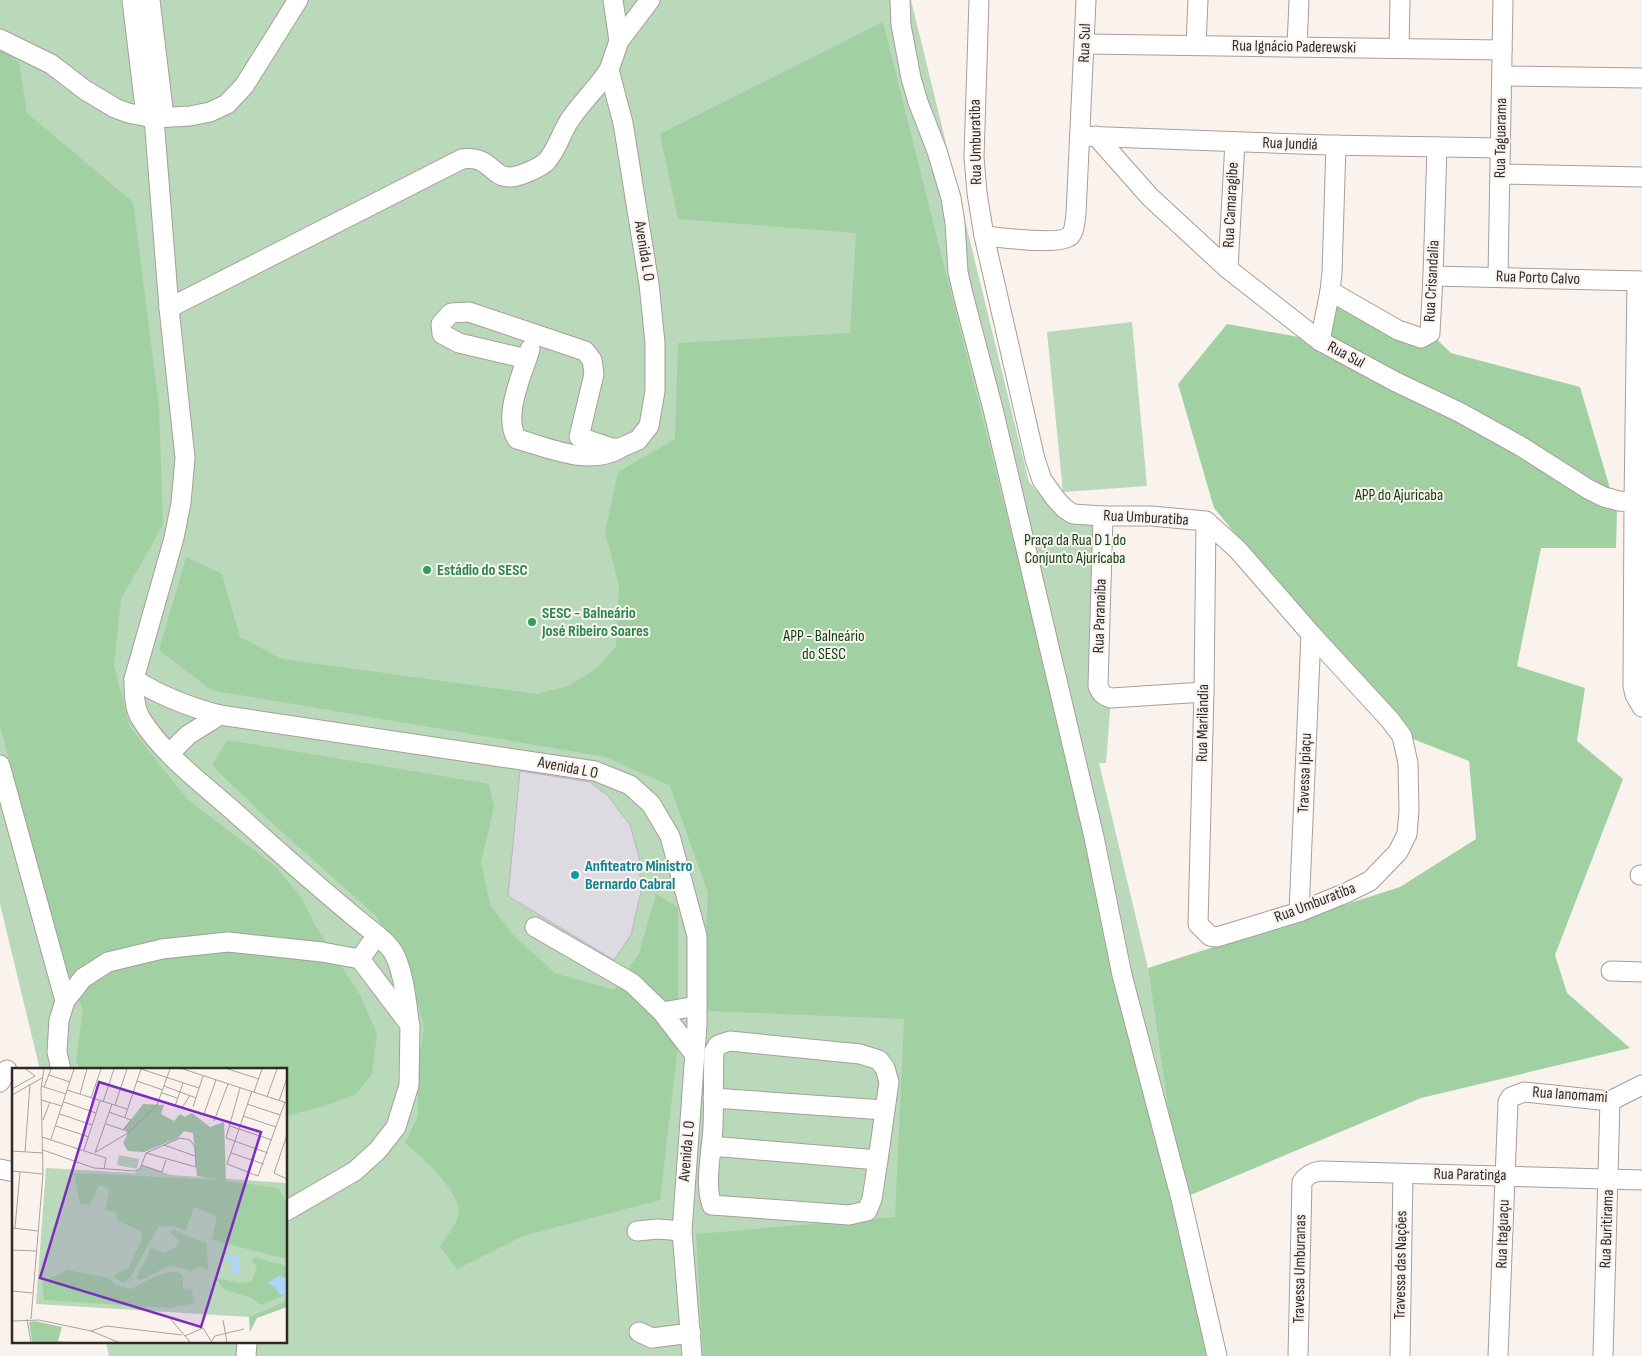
<svg xmlns="http://www.w3.org/2000/svg" width="1642" height="1356" font-family="'Sofia Sans Condensed',sans-serif">
<style>
.green{fill:#bad9ba}
.forest{fill:#a1d1a2}
.building{fill:#dedae1;stroke:#bab6bd}
.lines{fill:none;stroke-linecap:round;stroke-linejoin:round}
.minor-casing{stroke:#a69e9a;stroke-width:21}
.minor{stroke:#fff;stroke-width:19}
.leisure-dot{fill:#2e9e5b;stroke:#faf2ed;stroke-width:2}
.culture-dot{fill:#0f9aa8;stroke:#faf2ed;stroke-width:2}
.labels{text-anchor:middle;dominant-baseline:central;stroke-width:4;stroke-linejoin:round;paint-order:stroke}
.street-label{font-size:16px;fill:#2d2a28;stroke:#faf2ed}
.park-label{font-size:16px;fill:#0a3f13;stroke:#faf2ed}
.leisure-label{font-size:16px;font-weight:bold;fill:#27864d;stroke:#faf2ed;text-anchor:start}
.culture-label{font-size:16px;font-weight:bold;fill:#0d838f;stroke:#faf2ed;text-anchor:start}
.inset-road{fill:none;stroke:#a8a29e;stroke-width:1}
.view{fill:#7b2cbf;fill-opacity:0.15;stroke:#7b2cbf;stroke-width:2.5}
.inset-edge{fill:none;stroke:#2d2a28;stroke-width:2.5}
</style>
<rect width="100%" height="100%" fill="#faf2ed"/>
<g class="green">
<path d="M0 0H911L1029 482 1051 508 1070 521 1103 523 1098 686 1111 698 1106 763H1099L1148 968 1181 1199 1223 1356H109L106 1342H286V1070H40L0 904Z"/>
<path d="M1132 322 1147 486 1063 492 1047 332Z"/>
</g>
<g class="forest">
<path d="M883 22 1122 975 1180 1193 1148 968 1400 887 1476 839 1469 761 1400 734 1214 508 1178 384 1227 324 1320 341 1330 291 1398 330 1430 333 1451 353 1580 387 1617 512 1616 548H1541L1517 666 1585 688 1577 741 1623 779 1555 955 1567 993 1630 1048 1421 1098 1181 1199 1208 1356H703L696 1234 895 1217 904 1019 706 1011 702 997 708 893 670 786 606 757 211 690 159 650 186 557 222 574 240 637 282 659 537 694 568 686 596 669 616 646 619 586 605 532 618 472 675 439 678 343 850 333 856 233 678 219 660 134Z"/>
<path d="M0 47 19 62 27 113 133 202 159 406 163 525 121 599 114 665 130 727 187 799 276 867 301 897 315 925 360 995 377 1033 372 1074 355 1095 321 1107 286 1116V1070H80L76 1060 83 1009 63 964 0 726Z"/>
<path d="M227 740 489 784 494 807 481 862 490 905 515 937 555 973 614 990 639 953 656 894 678 907V1046L660 1200 523 1236 457 1269 440 1247C445 1238 455 1227 458 1216 464 1193 421 1157 405 1143L418 1116V1065L424 1029 411 974 376 916 262 814 212 765Z"/>
</g>
<path class="building" d="M520 771 590 782 608 796 630 825 639 857 641 892 631 935 614 960 508 896Z"/>
<g class="lines">
<g class="minor-casing">
<g id="minor">
<path d="M132 0 146 116"/>
<path d="M150 0 164 117"/>
<path d="M900 0 901 25 911 78 918 102 937 151 951 198 955 223 958 272 963 294 993 409 1094 837 1122 975 1181 1199 1217 1356"/>
<path d="M979 0 974 157 977 193 984 236 1035 459 1042 480 1055 498 1064 508 1073 514 1103 516H1151L1206 521 1238 550 1311 634 1390 720 1402 736 1408 763 1409 811 1407 834 1398 852 1370 881 1346 893 1299 912 1217 937 1210 936 1198 924 1204 692 1206 521"/>
<path d="M0 39 51 64 85 90 115 108 128 113 154 118 190 116 210 112 227 104 244 86 298 0"/>
<path d="M619 41 650 0"/>
<path d="M1086 44 1502 50"/>
<path d="M1196 45 1198 0"/>
<path d="M1297 47 1299 0"/>
<path d="M1399 48 1400 0"/>
<path d="M1502 76 1642 78"/>
<path d="M154 118 169 308 185 458 181 503 174 538 134 679C134 692 134 708 141 719 163 754 199 781 230 808 278 851 326 895 377 935L360 959 410 1025 409 1085 396 1127 378 1150 355 1171 286 1211"/>
<path d="M1080 136 1328 145 1500 148"/>
<path d="M1096 136 1150 197 1228 269 1320 341 1396 382 1459 412 1522 447 1588 489 1604 497 1619 501 1642 503"/>
<path d="M1500 174 1642 177"/>
<path d="M984 236C1000 237 1058 246 1070 236 1075 231 1075 220 1076 214L1086 0"/>
<path d="M1228 269 1235 142"/>
<path d="M1433 276 1642 281"/>
<path d="M1498 276 1503 0"/>
<path d="M1637 281 1634 503 1633 686 1635 695 1642 707"/>
<path d="M1330 291 1398 330 1421 338 1430 333 1433 276 1437 147"/>
<path d="M169 308 462 159C491 155 490 177 510 177 519 177 539 168 546 162 558 149 561 132 571 118 583 101 598 87 609 70"/>
<path d="M1320 341 1330 291 1332 273 1336 145"/>
<path d="M530 349C523 373 502 416 517 439 550 448 587 466 619 449"/>
<path d="M527 359 459 343 442 334 441 324 451 313 469 312 585 351 592 360 594 374 579 437 612 448H620L638 440 649 426 655 391V343L649 284 623 123 609 70 619 41 613 0"/>
<path d="M1103 516 1098 686C1101 693 1103 696 1111 698L1204 692"/>
<path d="M134 679C162 697 189 707 220 715L595 771 630 785 651 804 670 836 697 936V1024L682 1231 692 1356"/>
<path d="M170 753 188 735 220 715"/>
<path d="M0 765 65 1001"/>
<path d="M1640 875H1642"/>
<path d="M1299 912 1311 634"/>
<path d="M535 927 632 983 662 1012 695 1055"/>
<path d="M377 935C382 939 387 944 391 949 403 965 407 1003 409 1022"/>
<path d="M1611 971 1642 972"/>
<path d="M662 1012 697 1006"/>
<path d="M61 1070 57 1052 59 1020 65 1001 83 978 108 962 162 949 228 942 322 952 360 959"/>
<path d="M0 1082 7 1070"/>
<path d="M713 1098 884 1110"/>
<path d="M711 1146 878 1160 889 1082 885 1068 879 1060 860 1054 730 1041 718 1045 714 1052C713 1077 714 1102 713 1127 712 1150 704 1184 712 1205L849 1215 867 1211 872 1199 878 1160"/>
<path d="M0 1169 14 1172"/>
<path d="M637 1231 658 1229 682 1231"/>
<path d="M639 1332 652 1338 691 1333"/>
<path d="M246 1356 247 1342"/>
<path d="M1298 1356 1302 1182C1307 1175 1312 1172 1321 1171L1642 1180"/>
<path d="M1400 1356 1403 1174"/>
<path d="M1498 1356 1508 1102 1511 1097 1524 1092 1610 1101 1642 1085"/>
<path d="M1603 1356 1610 1101"/>
</g>
</g>
<use href="#minor" class="minor"/>
</g>
<g class="leisure-dot">
<circle cx="427" cy="570" r="5"/>
<circle cx="532" cy="622" r="5"/>
</g>
<circle class="culture-dot" cx="575" cy="875" r="5"/>
<g class="labels">
<g class="street-label">
<text transform="translate(1085 43) rotate(-88)">Rua Sul</text>
<text transform="translate(1294 47) rotate(1)">Rua Ignácio Paderewski</text>
<text transform="translate(1501 138) rotate(-89)">Rua Taguarama</text>
<text transform="translate(976 142) rotate(-91)">Rua Umburatiba</text>
<text transform="translate(1290 144) rotate(2)">Rua Jundiá</text>
<text transform="translate(1231 205) rotate(-87)">Rua Camaragibe</text>
<text transform="translate(644 251) rotate(81)">Avenida L O</text>
<text transform="translate(1538 278) rotate(2)">Rua Porto Calvo</text>
<text transform="translate(1432 281) rotate(-87)">Rua Crisandalia</text>
<text transform="translate(1346 355) rotate(28)">Rua Sul</text>
<text transform="translate(1146 518) rotate(3)">Rua Umburatiba</text>
<text transform="translate(1100 616) rotate(-88)">Rua Paranaiba</text>
<text transform="translate(1203 723) rotate(-89)">Rua Marilândia</text>
<text transform="translate(568 768) rotate(11)">Avenida L O</text>
<text transform="translate(1305 773) rotate(-88)">Travessa Ipiaçu</text>
<text transform="translate(1315 903) rotate(-21)">Rua Umburatiba</text>
<text transform="translate(1570 1095) rotate(4)">Rua Ianomami</text>
<text transform="translate(687 1151) rotate(-85)">Avenida L O</text>
<text transform="translate(1470 1175) rotate(1)">Rua Paratinga</text>
<text transform="translate(1607 1229) rotate(-88)">Rua Buritirama</text>
<text transform="translate(1503 1234) rotate(-88)">Rua Itaguaçu</text>
<text transform="translate(1401 1265) rotate(-89)">Travessa das Nações</text>
<text transform="translate(1300 1269) rotate(-89)">Travessa Umburanas</text>
</g>
<g class="park-label">
<text x="1399" y="495">APP do Ajuricaba</text>
<text x="1075" y="540">Praça da Rua D 1 do<tspan x="1075" dy="18">Conjunto Ajuricaba</tspan></text>
<text x="824" y="636">APP - Balneário<tspan x="824" dy="18">do SESC</tspan></text>
</g>
<g class="leisure-label">
<text x="437" y="570">Estádio do SESC</text>
<text x="542" y="613">SESC - Balneário<tspan x="542" dy="18">José Ribeiro Soares</tspan></text>
</g>
<g class="culture-label">
<text x="585" y="866">Anfiteatro Ministro<tspan x="585" dy="18">Bernardo Cabral</tspan></text>
</g>
</g>
<g transform="translate(12 1068)">
<rect width="275" height="275" fill="#faf2ed"/>
<path d="M107 87 127 91 125 101 105 97ZM130 97 159 107 275 115V232L237 249 24 236 34 100 123 105Z" fill="#bad9ba"/>
<path d="M131 36 152 37 149 46 162 53 168 46 173 49 180 45 198 59 212 54 214 113 266 120 275 134V191L200 172 205 148 182 139 174 163 160 158 146 159 118 210 111 215 101 208 116 200 130 171 129 163 106 153 105 145 93 142 98 121 87 117 78 137 68 136 62 105 208 112 185 108 181 65 172 63 166 70 132 84 116 83 111 75 116 65 111 62ZM161 162 195 175 196 202 187 199 179 203 159 197 127 213 124 210 139 180 153 185 164 179 168 173 158 164ZM242 189 275 198V226L249 237 238 229 213 222 203 210 229 215 240 213 245 198 240 193ZM56 202 96 210 104 217 119 221 146 207 165 203 171 208V222L179 220 183 235 157 240 32 232 30 214ZM275 232V239L245 250 238 264 237 249ZM23 253 50 259 46 273 54 274H20L17 254Z" fill="#a1d1a2"/>
<path d="M216 186 228 189V207L219 205 221 194 213 193ZM267 208 275 210V225L268 227 263 219 255 215Z" fill="#aed6fa"/>
<path class="inset-road" d="M129 1 187 20M171 1 275 35M216 1 247 11M37 7 58 14M125 13 151 22M29 18 54 26M152 18 184 30M32 19 39 1M228 20 214 70 256 85M0 21 23 8 14 1M55 22 115 41M240 23 215 96 246 108 273 34M242 24 250 1M121 25 170 40 178 27M150 25 165 30M68 26 75 1M0 27 30 10M255 29 265 1M79 30 89 1M29 32 50 38M267 33 275 10M52 34 84 45M91 34 102 1M235 36 268 47M103 37 115 1M163 38 171 15M181 39 191 8M97 44 119 52 111 62M48 46 80 57M192 46 204 12M231 48 264 59M113 49 129 1M31 52 38 34M202 53 216 16M94 56 112 62M44 58 77 69M218 58 260 72M275 67 262 105 275 111M30 69 94 90 92 101M39 71 62 1M152 77 183 88M31 82 82 100 123 103 128 101 134 85 168 70 178 72 183 79 184 99 134 85M72 82 88 33M0 83 31 85M13 84 18 16M84 84 116 65 145 37 158 1M83 85 100 36M219 85 252 96M129 97 150 104 154 92M0 103 31 106M0 160 26 163M3 160 8 104M0 182 24 183M0 223 21 225M156 248 178 274M15 251 19 274M19 251 31 106 29 21 32 1M211 252 215 274M0 253 27 252 79 263 106 274M79 263 94 258 170 267M173 268 191 260 199 273M199 274 203 268 232 261"/>
<path class="view" d="M87 14 249 64 189 259 28 210Z"/>
<rect width="275" height="275" class="inset-edge"/>
</g>
</svg>
